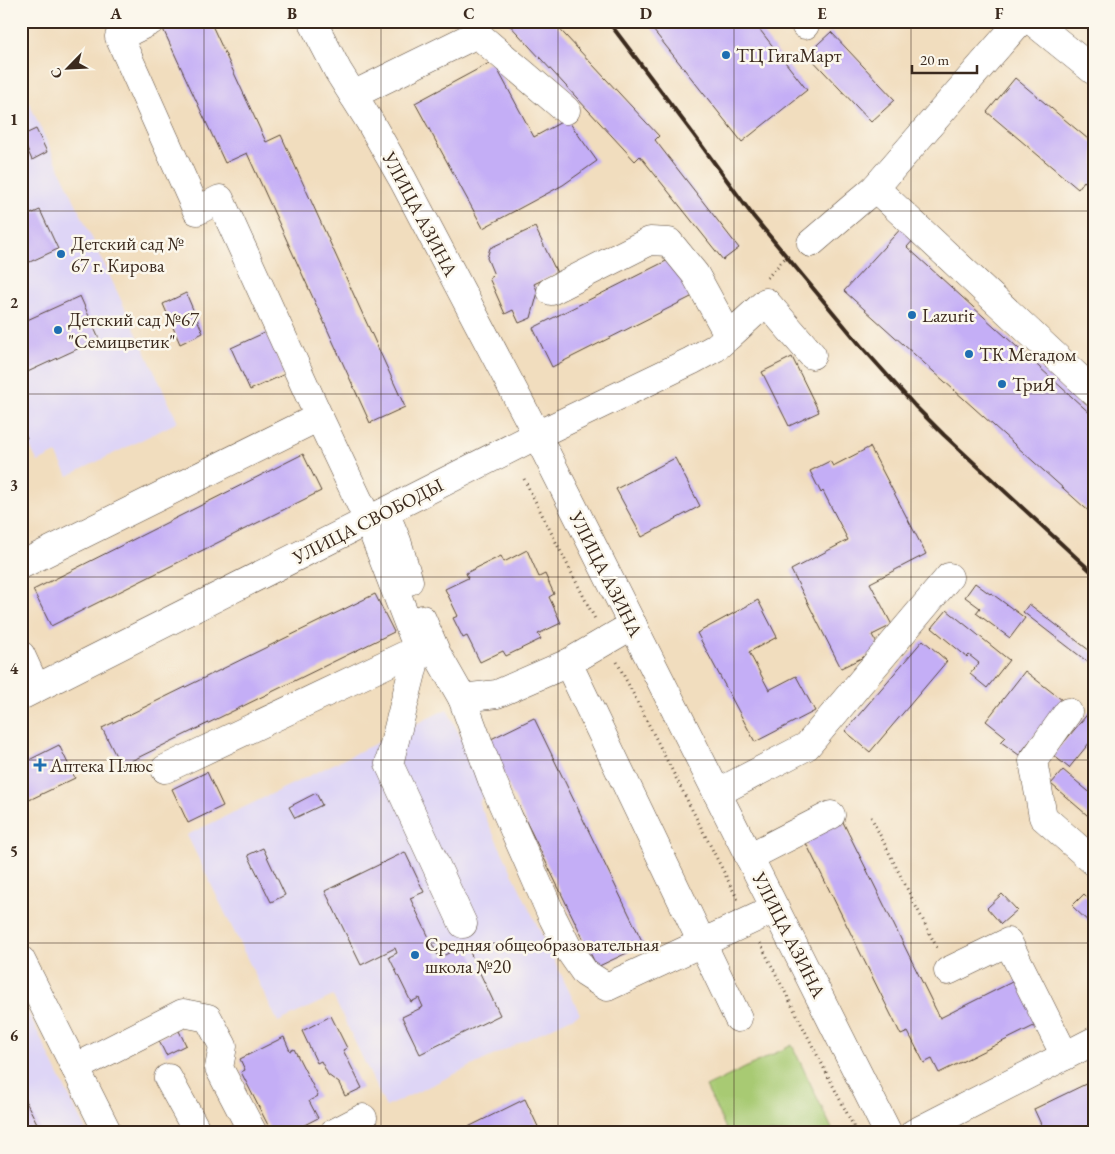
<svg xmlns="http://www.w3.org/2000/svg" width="1115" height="1154" font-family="'EB Garamond',serif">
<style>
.built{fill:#ded5f6}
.green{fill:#a8ca73;stroke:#727a48}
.building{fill:#c4aef6}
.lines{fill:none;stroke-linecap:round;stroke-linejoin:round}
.minor-casing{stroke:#564536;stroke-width:29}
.path{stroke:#564536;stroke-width:3;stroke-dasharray:1 4;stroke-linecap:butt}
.minor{stroke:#fff;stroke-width:28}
.rail{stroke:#3b2a1e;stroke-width:4}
.grid{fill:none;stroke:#3b2a1e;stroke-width:1;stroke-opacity:0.55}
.poi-dot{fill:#1f6fb2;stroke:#fbf7ec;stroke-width:2}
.labels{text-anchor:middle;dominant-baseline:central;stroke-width:5;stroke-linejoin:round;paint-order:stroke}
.poi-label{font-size:19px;fill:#3b2a1e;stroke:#fbf7ec;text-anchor:start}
.street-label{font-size:19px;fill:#3b2a1e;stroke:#fbf7ec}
.neatline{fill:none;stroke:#3b2a1e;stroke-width:2}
.grid-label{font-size:16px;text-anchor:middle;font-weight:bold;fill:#3b2a1e}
</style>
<rect width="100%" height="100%" fill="#fbf7ec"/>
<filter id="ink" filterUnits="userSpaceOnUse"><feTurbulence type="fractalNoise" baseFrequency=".02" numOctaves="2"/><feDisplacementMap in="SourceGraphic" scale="10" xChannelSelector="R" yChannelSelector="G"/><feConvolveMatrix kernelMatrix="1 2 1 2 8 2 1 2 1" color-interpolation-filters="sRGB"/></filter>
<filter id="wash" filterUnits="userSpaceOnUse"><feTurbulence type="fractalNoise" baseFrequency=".0096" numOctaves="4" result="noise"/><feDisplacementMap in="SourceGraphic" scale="20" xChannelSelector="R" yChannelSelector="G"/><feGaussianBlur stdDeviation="1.12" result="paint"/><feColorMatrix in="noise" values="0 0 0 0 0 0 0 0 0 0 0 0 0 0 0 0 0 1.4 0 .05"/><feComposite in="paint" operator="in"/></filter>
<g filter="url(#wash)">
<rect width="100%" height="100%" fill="#f1ddbe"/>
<g class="built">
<path d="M21 86 178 422 68 476 56 453 38 462 30 447 21 451Z"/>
<path d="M447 709 485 788 479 804 580 1014 386 1107 333 996 278 1022 187 835Z"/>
<path d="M21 998 87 1133H21Z"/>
</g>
<path class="green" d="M792 1045 834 1133H728L706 1087Z"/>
<g id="blocks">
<g class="building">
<path d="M179 21H210L266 142 281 135 405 407 370 423 247 153 225 163 163 29Z"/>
<path d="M506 21H552L659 136 655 140 739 248 723 260 640 156 635 161Z"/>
<path d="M646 21H753L807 90 742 142Z"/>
<path d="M831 32 895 100 871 122 807 54Z"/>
<path d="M493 61 534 137 567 119 597 161 563 185 483 228 415 103Z"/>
<path d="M1015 78 1094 144V189L1084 181 1078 189 987 112Z"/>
<path d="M36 129 47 152 32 160 21 136Z"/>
<path d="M40 210 58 249 21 266V218Z"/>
<path d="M904 225 916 237 907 247 1094 417V516L844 291Z"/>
<path d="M535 227 557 273 534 284 538 292 531 318 519 323 513 310 505 314 489 278 494 275 487 258 490 248Z"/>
<path d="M674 257 693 296 552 367 533 328Z"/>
<path d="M186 293 203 333 180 344 163 304Z"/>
<path d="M80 296 99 339 21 375V313L25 321Z"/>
<path d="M266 332 285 374 250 390 231 348Z"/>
<path d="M792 357 819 412 789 426 762 372Z"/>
<path d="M21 425 27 438 21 441Z"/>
<path d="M870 447 926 554 870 583 892 625 872 635 880 649 841 668 791 570 848 540 823 491 821 493 810 471 830 461 833 466Z"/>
<path d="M303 454 321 491 51 626 33 590Z"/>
<path d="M675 458 700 506 642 537 616 489Z"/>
<path d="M527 550 539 577 545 574 554 594 549 597 561 623 538 634 541 639 506 656 503 651 480 662 467 636 463 638 453 618 458 616 445 589 468 578 466 573 501 556 504 562Z"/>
<path d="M975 583 990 594 991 593 1025 618 1010 638 976 613 980 608 965 597Z"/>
<path d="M375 594 394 632 121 766 102 728Z"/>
<path d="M758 600 777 637 749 652 769 690 796 676 815 711 755 742 697 633Z"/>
<path d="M1029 604 1094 654V658L1089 663 1023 612Z"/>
<path d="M947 610 1009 660 987 688 970 674 979 663 969 655 967 657 932 628Z"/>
<path d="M923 640 947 661 870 752 845 731Z"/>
<path d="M1025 671 1062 700 1019 755 1001 742 1006 737 986 721Z"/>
<path d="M1091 710 1094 712V745L1090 742 1069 768 1053 755Z"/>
<path d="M534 718 644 945 597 967 487 741Z"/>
<path d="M59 745 75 778 21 804V764Z"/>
<path d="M1063 770 1094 796V821L1051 784Z"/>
<path d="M207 772 223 806 188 823 172 789Z"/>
<path d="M316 793 322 805 295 818 289 807Z"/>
<path d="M842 820 940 1018 1020 978 1042 1022 939 1073 932 1059 924 1063 908 1032 901 1035 804 839Z"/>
<path d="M263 848 285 895 271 902 248 855Z"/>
<path d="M405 852 424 892 410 898 439 958 466 944 500 1015 420 1054 402 1017 423 1007 419 998 411 1002 389 957 397 953 395 948 361 965 325 891Z"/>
<path d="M1002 894 1017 910 1001 924 987 908Z"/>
<path d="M1084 894 1094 904V927L1072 906Z"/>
<path d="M331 1016 347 1048 343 1050 362 1088 345 1096 339 1083 328 1075 321 1061 317 1063 302 1031Z"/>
<path d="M178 1029 186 1045 166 1055 158 1039Z"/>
<path d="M284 1037 290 1051 294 1049 318 1096 309 1101 318 1118 289 1133H272L241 1072 245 1070 240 1059Z"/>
<path d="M1094 1080V1133H1045L1034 1109Z"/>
<path d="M21 1092 42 1133H21Z"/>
<path d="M525 1099 541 1133H456Z"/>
</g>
</g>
</g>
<g filter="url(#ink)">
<use href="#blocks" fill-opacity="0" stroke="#564536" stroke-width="1"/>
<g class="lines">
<g class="minor-casing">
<g id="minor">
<path d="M151 21 119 37 197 211 220 199 319 417"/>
<path d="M312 21 338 71 370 122 403 180 537 435 888 1133"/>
<path d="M804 21 805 25"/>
<path d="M1032 21 1094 71"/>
<path d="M353 95 477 34 566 110"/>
<path d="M875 188 1094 392"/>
<path d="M811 243 875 188 1020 21"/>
<path d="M729 336 766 302 812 355"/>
<path d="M385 512 397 541 409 581"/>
<path d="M21 565 319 417 368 520 418 649 165 769"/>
<path d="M422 619 437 654 462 698 497 694 568 663 633 625"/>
<path d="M418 649 389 764 463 924"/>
<path d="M21 655 36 688"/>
<path d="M568 663 738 1018"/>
<path d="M21 696 537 435 691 361 715 348 729 336 695 274 669 242 650 241 551 291"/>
<path d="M462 698 492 780 553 918 569 950 585 973 607 987 775 909"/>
<path d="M1068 712 1033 761 1043 817 1094 862"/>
<path d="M717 793 807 746 949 577"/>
<path d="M749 857 831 815"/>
<path d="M21 960 108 1133"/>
<path d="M948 971 1008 942 1065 1056"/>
<path d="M75 1068 183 1013 208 1018 223 1046 219 1068 253 1133"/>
<path d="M168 1078 198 1133"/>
<path d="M334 1133 363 1118"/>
<path d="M914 1133 1094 1041"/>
</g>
</g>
<g class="path">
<path d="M1079 21 1094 34"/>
<path d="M767 278 786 257 791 255"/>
<path d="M524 479 595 619"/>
<path d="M617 662 738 900"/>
<path d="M871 817 938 950"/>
<path d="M760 943 853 1125 854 1133"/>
</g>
<use href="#minor" class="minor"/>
<path class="rail" d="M608 21 694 135 753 216 861 346 915 406 944 435 1094 574"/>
</g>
</g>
<path class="grid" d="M204 21V1133M381 21V1133M558 21V1133M734 21V1133M911 21V1133M21 211H1094M21 394H1094M21 577H1094M21 760H1094M21 943H1094"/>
<g class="poi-dot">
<circle cx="726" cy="55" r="5"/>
<circle cx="61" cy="254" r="5"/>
<circle cx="912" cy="315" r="5"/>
<circle cx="58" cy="330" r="5"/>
<circle cx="969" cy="354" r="5"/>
<circle cx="1002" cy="384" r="5"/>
<path d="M37.5 757.5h5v5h5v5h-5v5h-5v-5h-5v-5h5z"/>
<circle cx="415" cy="955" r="5"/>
</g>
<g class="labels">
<g class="poi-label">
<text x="736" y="55">ТЦ ГигаМарт</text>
<text x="71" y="243">Детский сад №<tspan x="71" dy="22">67 г. Кирова</tspan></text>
<text x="922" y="315">Lazurit</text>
<text x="68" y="319">Детский сад №67<tspan x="68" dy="22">"Семицветик"</tspan></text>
<text x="979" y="354">ТК Мегадом</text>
<text x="1012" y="384">ТриЯ</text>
<text x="50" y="765">Аптека Плюс</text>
<text x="425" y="944">Средняя общеобразовательная<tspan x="425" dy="22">школа №20</tspan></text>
</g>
<g class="street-label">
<text transform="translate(420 214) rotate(62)">УЛИЦА АЗИНА</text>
<text transform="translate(368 521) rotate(-27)">УЛИЦА СВОБОДЫ</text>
<text transform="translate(606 574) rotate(63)">УЛИЦА АЗИНА</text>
<text transform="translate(789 935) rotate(63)">УЛИЦА АЗИНА</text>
</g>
</g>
<rect width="1115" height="1154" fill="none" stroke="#fbf7ec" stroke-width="55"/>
<g transform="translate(68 68) rotate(246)" stroke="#fbf7ec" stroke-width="4" paint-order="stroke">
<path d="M0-4L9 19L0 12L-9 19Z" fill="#3b2a1e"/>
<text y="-8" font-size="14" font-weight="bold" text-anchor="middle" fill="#3b2a1e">С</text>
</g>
<path d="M912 65v8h65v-8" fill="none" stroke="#3b2a1e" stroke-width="2.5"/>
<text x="920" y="65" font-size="15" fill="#3b2a1e" stroke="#fbf7ec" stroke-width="4" paint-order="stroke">20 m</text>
<rect x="28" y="28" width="1060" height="1098" class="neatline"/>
<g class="grid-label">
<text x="116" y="19">A</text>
<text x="292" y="19">B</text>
<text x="469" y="19">C</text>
<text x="646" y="19">D</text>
<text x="822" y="19">E</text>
<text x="999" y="19">F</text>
<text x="14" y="125">1</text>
<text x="14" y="308">2</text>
<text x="14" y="491">3</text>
<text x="14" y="674">4</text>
<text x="14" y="857">5</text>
<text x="14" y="1041">6</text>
</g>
</svg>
